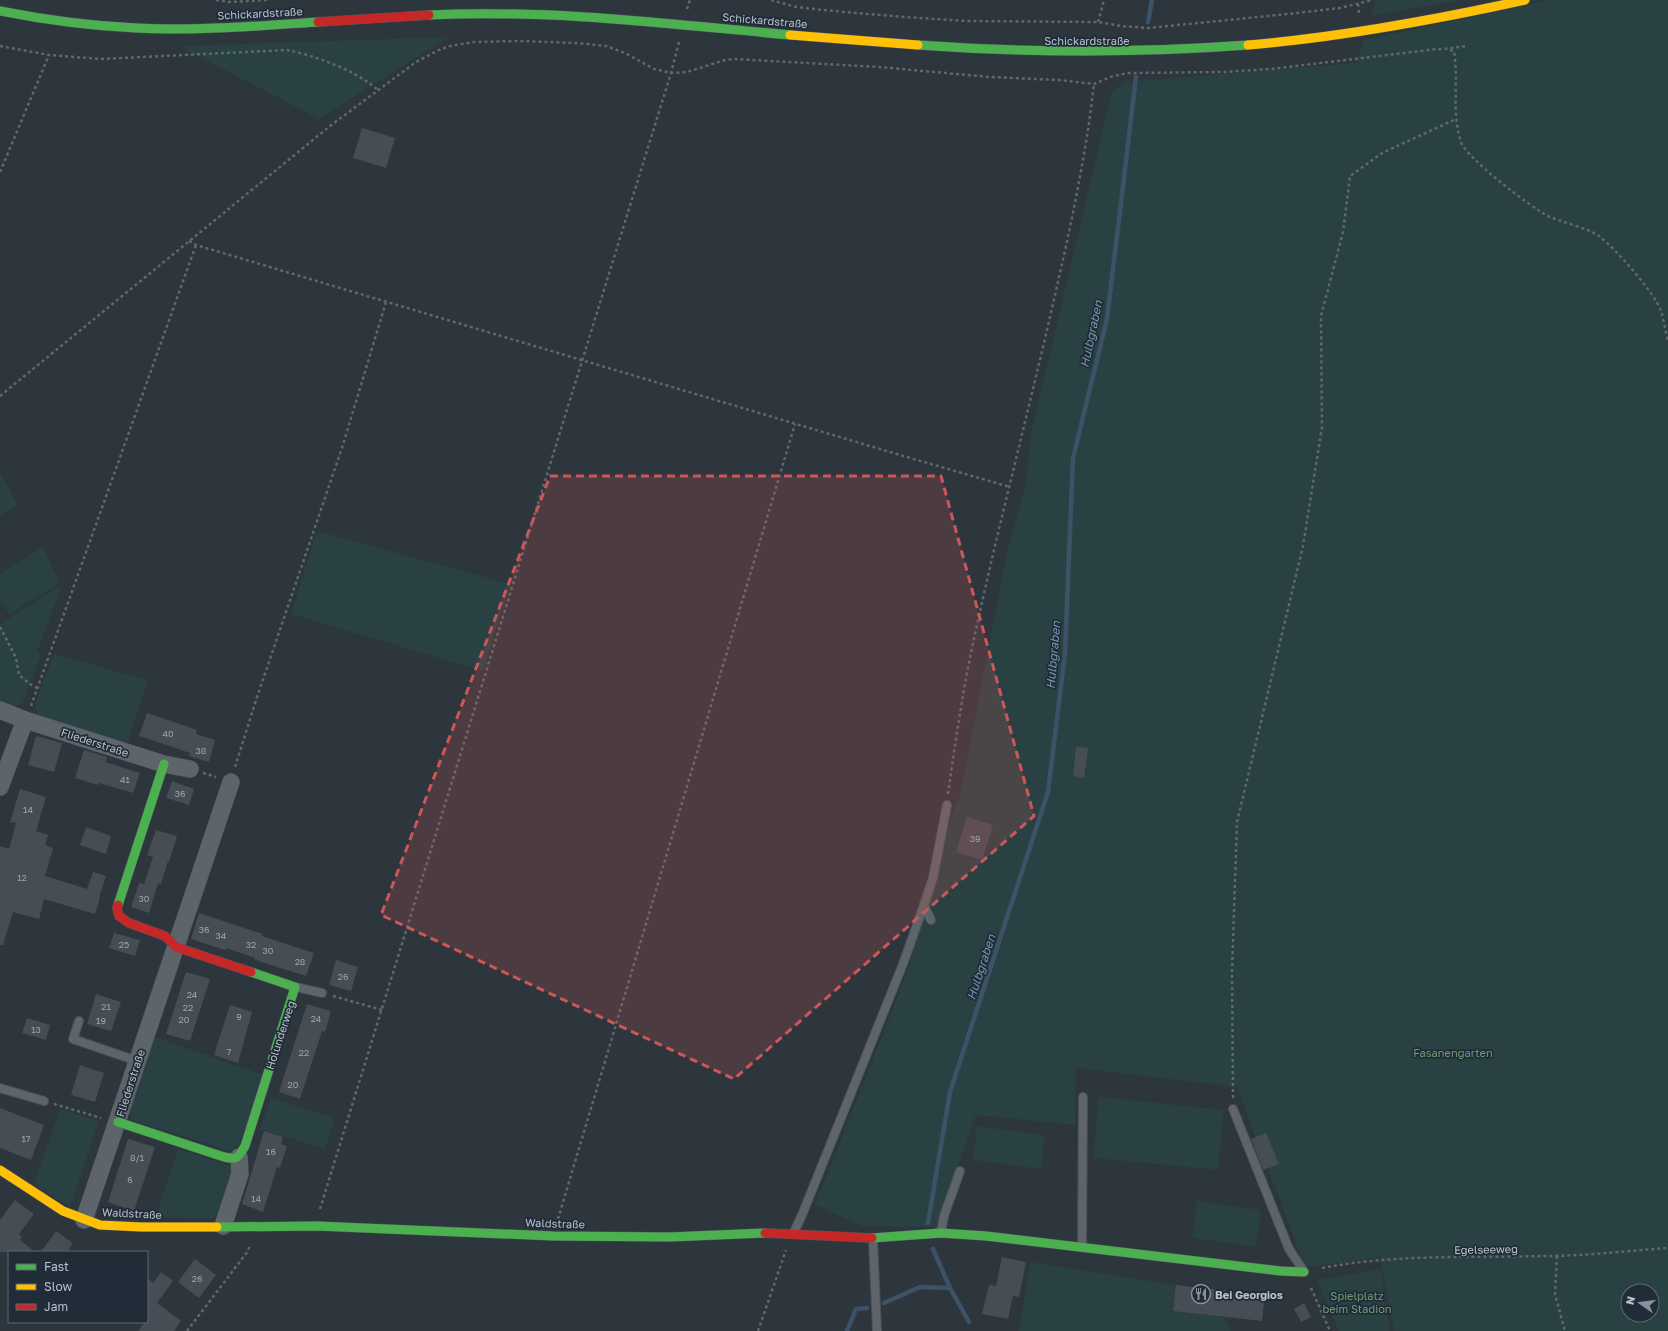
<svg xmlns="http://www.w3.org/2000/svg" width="1668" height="1331" font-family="'Golos Text',sans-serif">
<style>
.green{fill:#2a4143;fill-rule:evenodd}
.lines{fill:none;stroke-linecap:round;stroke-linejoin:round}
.stream{stroke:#3c5267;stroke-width:4.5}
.building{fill:#474d54}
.lane-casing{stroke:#4b5157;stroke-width:10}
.street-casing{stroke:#4b5157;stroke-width:18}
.fast-casing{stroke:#4b5157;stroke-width:10}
.slow-casing{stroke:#4b5157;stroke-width:10}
.jam-casing{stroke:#4b5157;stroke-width:10}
.path{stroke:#60676d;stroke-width:2.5;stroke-dasharray:3 3;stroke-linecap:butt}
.lane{stroke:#5d646a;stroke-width:8}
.street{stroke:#5d646a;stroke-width:17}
.fast{stroke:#4caf50;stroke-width:9}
.slow{stroke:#ffc107;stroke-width:9}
.jam{stroke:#c62828;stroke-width:9}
.marked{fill:#cd5659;fill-opacity:0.2;stroke:#cd5659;stroke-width:3;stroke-dasharray:8 5;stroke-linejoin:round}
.labels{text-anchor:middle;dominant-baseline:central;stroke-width:3.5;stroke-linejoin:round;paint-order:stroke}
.number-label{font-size:9px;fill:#9ca5ae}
.street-label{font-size:11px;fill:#b8c2cc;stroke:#202c38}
.park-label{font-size:11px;fill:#6f9d75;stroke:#202c38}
.poi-label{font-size:11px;font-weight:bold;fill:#b8c2cc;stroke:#202c38;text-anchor:start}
.water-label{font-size:12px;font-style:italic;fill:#7996af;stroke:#202c38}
</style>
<rect width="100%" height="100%" fill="#2d353d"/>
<g class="green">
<path d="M1376 0H1461L1371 16Z"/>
<path d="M1549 0H1668V1331H1394L1380 1258 1305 1267 1237 1087 1076 1068 1075 1125 976 1115 936 1227 862 1226 815 1205 907 973 952 814 960 796 1007 552 1025 487 1032 429 1112 91 1124 82 1356 63 1364 40ZM1628 1291H1652V1315H1628Z"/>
<path d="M449 37 319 119 179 46Z"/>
<path d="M0 472 18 505 0 515Z"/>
<path d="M317 531 510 584 483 671 291 614Z"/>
<path d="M43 547 60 583 9 614 0 600V574Z"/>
<path d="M57 588 60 591 37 651 41 655 22 704 15 707 0 702V624Z"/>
<path d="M54 654 148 680 127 745 39 717 34 706Z"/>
<path d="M151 1036 264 1075 239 1145 230 1151 132 1120 128 1110Z"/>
<path d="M1099 1097 1224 1110 1218 1170 1093 1158Z"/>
<path d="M271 1098 335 1118 325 1149 260 1129Z"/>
<path d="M60 1109 99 1121 70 1207 34 1184Z"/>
<path d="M977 1126 1045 1135 1041 1169 973 1160Z"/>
<path d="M178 1149 233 1167 220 1219 155 1217Z"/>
<path d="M1197 1201 1261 1210 1256 1247 1192 1238Z"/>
<path d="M1030 1262 1176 1285 1173 1311 1223 1317 1231 1331H1019Z"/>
<path d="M1381 1269 1390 1331H1339L1317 1280Z"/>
</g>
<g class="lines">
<g class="stream">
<path d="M1148 22 1152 0"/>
<path d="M928 1223 950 1092 1048 792 1065 653 1073 458 1107 319 1136 77"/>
<path d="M933 1249 950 1288 969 1322"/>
<path d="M884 1303 920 1287 950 1288"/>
<path d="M847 1331 856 1309 867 1308"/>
</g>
</g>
<g class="building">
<path d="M362 128 395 138 386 168 353 158Z"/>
<path d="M147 713 197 730 196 734 215 740 209 762 189 756 190 753 139 736Z"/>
<path d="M36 736 62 743 54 772 28 765Z"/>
<path d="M1076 747 1088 748 1084 778 1073 776Z"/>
<path d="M84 750 107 757 105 762 140 773 133 793 99 783 98 785 75 778Z"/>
<path d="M172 781 194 789 189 805 166 798Z"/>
<path d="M20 789 46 797 36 831 48 835 45 845 53 848 45 876 87 889 93 872 106 876 99 897 100 898 95 914 44 899 39 919 13 912 3 945H0V846L9 849 16 823 10 822Z"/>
<path d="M967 817 993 825 982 860 956 852Z"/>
<path d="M86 827 111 836 106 854 80 845Z"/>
<path d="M156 830 177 836 169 862 168 861 161 884 158 883 149 913 131 907 139 883 144 884 153 857 147 855Z"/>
<path d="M199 913 263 934 262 936 314 953 306 976 255 960V958L226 948 225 950 191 939Z"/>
<path d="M114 933 140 940 135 956 109 948Z"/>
<path d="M336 960 358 967 351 991 329 985Z"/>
<path d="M186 972 210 979 190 1041 166 1034Z"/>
<path d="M96 994 121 1002 111 1031 87 1024Z"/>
<path d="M307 1004 331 1011 325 1032 322 1031 300 1099 279 1092Z"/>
<path d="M230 1005 252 1012 238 1063 214 1055Z"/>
<path d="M27 1018 50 1025 46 1040 22 1033Z"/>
<path d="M80 1065 104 1073 95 1102 71 1095Z"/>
<path d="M0 1108 44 1125 31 1160 0 1148Z"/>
<path d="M264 1131 283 1137 281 1144 287 1146 280 1168 277 1167 263 1212 242 1204Z"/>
<path d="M1266 1133 1279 1164 1263 1170 1251 1139Z"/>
<path d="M128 1139 155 1147 134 1211 108 1202Z"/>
<path d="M15 1200 34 1214 19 1234 22 1237 20 1240 35 1252H0V1220Z"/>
<path d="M56 1231 73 1243 67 1252H41Z"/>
<path d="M1002 1257 1026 1262 1019 1297 1013 1296 1008 1319 982 1314 989 1285 996 1286Z"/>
<path d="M195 1259 216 1275 199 1298 178 1282Z"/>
<path d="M161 1272 173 1281 157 1303 181 1321 174 1331H138L145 1322H147V1278L153 1283Z"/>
<path d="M1176 1285 1265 1295 1262 1321 1173 1311Z"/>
<path d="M1304 1303 1311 1317 1301 1322 1294 1309Z"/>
</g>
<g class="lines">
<g class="lane-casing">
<g id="lane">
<path d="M924 905 931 920"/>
<path d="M296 987 322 993"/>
<path d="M79 1021 73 1039 137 1061"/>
<path d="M0 1088 44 1101"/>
<path d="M1233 1109 1289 1249 1303 1270"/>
<path d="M794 1232 802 1215 903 964 924 905 933 878 947 805"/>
<path d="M941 1232 944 1216 960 1171"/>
<path d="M873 1238 877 1331"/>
<path d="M1082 1247 1083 1097"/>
</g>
</g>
<g class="street-casing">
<g id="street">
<path d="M0 710 25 720 164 764 190 769"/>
<path d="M0 787 25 720"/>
<path d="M84 1220 231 782"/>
<path d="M223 1226 240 1174 239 1157"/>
</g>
</g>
<g class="fast-casing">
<g id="fast">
<path d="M0 11C45 20 90 26 136 28 196 31 257 26 318 22"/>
<path d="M429 15C549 9 670 24 790 35"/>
<path d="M918 45C1029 53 1138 53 1248 45"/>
<path d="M118 905 164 764"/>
<path d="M118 1122 224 1157C238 1160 238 1158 245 1146L295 987 251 972"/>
<path d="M217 1227 317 1226 553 1236 670 1237 765 1233"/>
<path d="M872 1238 941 1233 986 1236 1281 1271 1304 1272"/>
</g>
</g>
<g class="slow-casing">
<g id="slow">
<path d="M790 35 918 45"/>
<path d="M1248 45C1341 37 1434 20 1525 0"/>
<path d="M0 1170 63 1211 100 1225 141 1227H217"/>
</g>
</g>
<g class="jam-casing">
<g id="jam">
<path d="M318 22 429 15"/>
<path d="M118 905 117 908 119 916 129 923 165 936 176 947 251 972"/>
<path d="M765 1233 872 1238"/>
</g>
</g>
<g class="path">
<path d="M216 0 230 2 267 0"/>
<path d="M771 0 796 7 823 10 904 17 967 21 1098 22 1121 26 1148 28 1288 14 1340 8 1372 0"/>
<path d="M1358 4 1359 14"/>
<path d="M687 9 690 0"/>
<path d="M1098 22 1104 0"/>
<path d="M0 46 49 55 101 59 287 50C316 56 355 70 378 90"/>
<path d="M1450 50 1454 51C1459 82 1451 111 1461 142 1466 158 1532 208 1548 216 1561 222 1590 229 1599 236 1616 249 1654 292 1661 311 1664 320 1665 331 1668 341"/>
<path d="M0 172 49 55"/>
<path d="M189 241 196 245 900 455 1010 487"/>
<path d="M0 396 330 126 416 62 439 50 450 46 474 42 519 41 576 43 606 46 625 53 654 69 671 73 687 72 725 60 735 59 879 67 990 77 1059 80 1094 84 1113 76 1129 73 1225 72 1271 69 1437 49C1448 49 1457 47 1467 46"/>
<path d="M0 627 16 658 19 675 30 684 37 688"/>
<path d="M31 706 196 245"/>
<path d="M235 767 257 697 342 448 386 302"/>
<path d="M203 773 216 777"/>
<path d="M948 794C956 738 964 681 977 625 1001 515 1030 406 1055 295 1071 225 1086 155 1094 84"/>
<path d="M333 996 382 1010"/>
<path d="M1233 1098 1232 971 1237 822 1303 546 1322 427 1321 316 1343 232 1350 176 1382 153 1456 119"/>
<path d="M54 1104 101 1118"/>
<path d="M320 1209 671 73 679 42"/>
<path d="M558 1219 795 424"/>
<path d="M1557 1256 1555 1294 1565 1331"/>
<path d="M1322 1268C1394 1254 1469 1258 1543 1256 1585 1256 1627 1251 1668 1248"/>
<path d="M1311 1288 1330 1331"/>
<path d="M187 1331 248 1251 250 1244"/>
<path d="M758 1331 786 1250"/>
</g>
<use href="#lane" class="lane"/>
<use href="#street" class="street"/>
<use href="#fast" class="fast"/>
<use href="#slow" class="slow"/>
<use href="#jam" class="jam"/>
</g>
<path class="marked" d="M550 476H941L1034 816 734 1079 381 915Z"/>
<defs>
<g id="restaurant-ring" transform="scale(1)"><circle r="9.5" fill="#202c38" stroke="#87919a" stroke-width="1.5"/><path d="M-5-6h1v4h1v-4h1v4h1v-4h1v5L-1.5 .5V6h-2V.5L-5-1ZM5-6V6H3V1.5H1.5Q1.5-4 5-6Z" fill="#87919a"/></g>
</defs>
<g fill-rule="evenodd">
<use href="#restaurant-ring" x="1201" y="1294"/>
</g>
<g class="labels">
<g class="number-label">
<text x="168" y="733">40</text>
<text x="201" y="750">38</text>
<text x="125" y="779">41</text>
<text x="180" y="793">36</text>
<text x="28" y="809">14</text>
<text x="975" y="838">39</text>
<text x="22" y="877">12</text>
<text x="144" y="898">30</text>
<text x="204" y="929">36</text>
<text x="221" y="935">34</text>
<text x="124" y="944">25</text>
<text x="251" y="944">32</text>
<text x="268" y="950">30</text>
<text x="300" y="961">28</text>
<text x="343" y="976">26</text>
<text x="192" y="994">24</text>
<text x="106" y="1006">21</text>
<text x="188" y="1007">22</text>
<text x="239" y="1016">9</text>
<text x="316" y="1018">24</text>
<text x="184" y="1019">20</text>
<text x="101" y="1020">19</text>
<text x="36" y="1029">13</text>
<text x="229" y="1051">7</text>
<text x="304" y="1052">22</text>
<text x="293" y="1084">20</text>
<text x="26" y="1138">17</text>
<text x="271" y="1151">16</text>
<text x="137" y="1157">8/1</text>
<text x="130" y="1179">6</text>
<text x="256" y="1198">14</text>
<text x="197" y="1278">26</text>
</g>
<g class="street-label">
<text transform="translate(260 13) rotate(-3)">Schickardstraße</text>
<text transform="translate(765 20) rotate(5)">Schickardstraße</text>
<text x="1087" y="40">Schickardstraße</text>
<text transform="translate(95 742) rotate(18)">Fliederstraße</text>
<text transform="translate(280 1035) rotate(-72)">Holunderweg</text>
<text transform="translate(130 1083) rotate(-72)">Fliederstraße</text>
<text transform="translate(132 1213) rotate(3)">Waldstraße</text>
<text transform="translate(555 1223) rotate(2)">Waldstraße</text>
<text transform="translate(1486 1249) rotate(-1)">Egelseeweg</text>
</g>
<g class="park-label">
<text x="1453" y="1052">Fasanengarten</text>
<text x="1357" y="1295">Spielplatz<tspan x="1357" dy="13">beim Stadion</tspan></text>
</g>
<g class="poi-label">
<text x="1215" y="1294">Bei Georgios</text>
</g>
<g class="water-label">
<text transform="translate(1091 334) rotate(-78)">Hulbgraben</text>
<text transform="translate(1053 655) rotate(-85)">Hulbgraben</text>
<text transform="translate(981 967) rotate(-72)">Hulbgraben</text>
</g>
</g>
<rect x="8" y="1251" width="140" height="72" fill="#202c38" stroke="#5d6873"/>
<rect x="16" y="1264" width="20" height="6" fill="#4caf50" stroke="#5d6873"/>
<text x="44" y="1271" font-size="12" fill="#b8c2cc">Fast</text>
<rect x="16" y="1284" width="20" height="6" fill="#ffc107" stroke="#5d6873"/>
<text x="44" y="1291" font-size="12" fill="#b8c2cc">Slow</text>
<rect x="16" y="1304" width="20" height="6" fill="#c62828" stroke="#5d6873"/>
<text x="44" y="1311" font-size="12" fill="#b8c2cc">Jam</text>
<g transform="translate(1640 1303) rotate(284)"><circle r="19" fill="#202c38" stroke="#5d6873"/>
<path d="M0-3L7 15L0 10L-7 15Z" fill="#87919a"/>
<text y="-6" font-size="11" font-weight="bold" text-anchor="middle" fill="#b8c2cc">N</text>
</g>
</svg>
